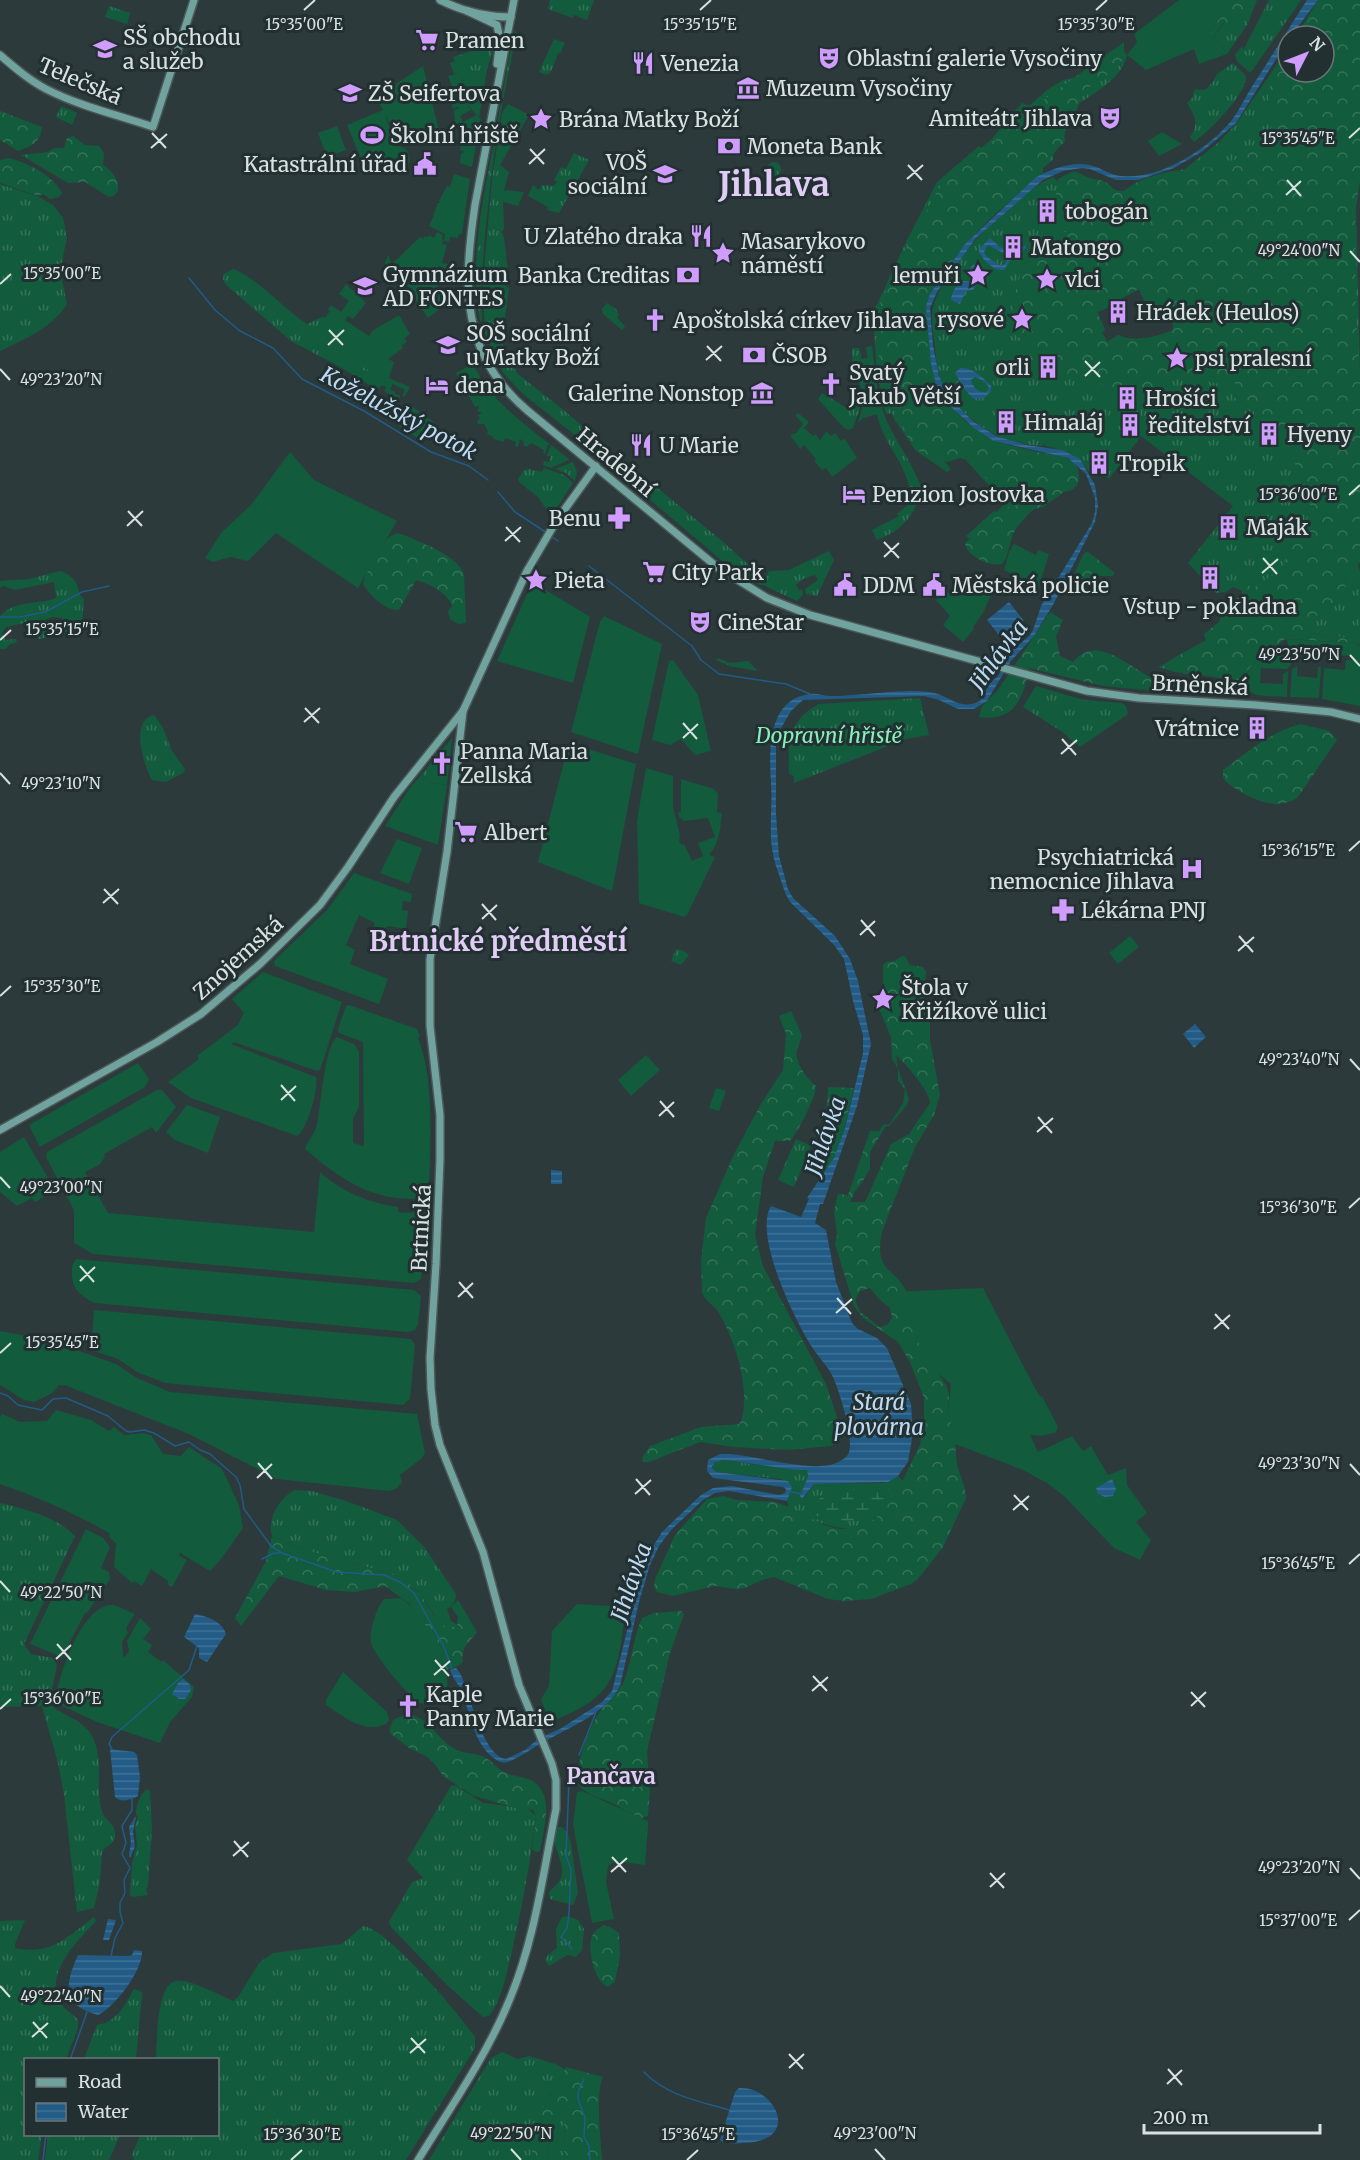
<svg xmlns="http://www.w3.org/2000/svg" width="1360" height="2160" font-family="Merriweather,serif">
<style>
.grass{fill:url(#grass-tufts);fill-rule:evenodd}
.forest{fill:url(#forest-crowns);fill-rule:evenodd}
.wetland{fill:url(#wetland-marsh)}
.garden{fill:#125b3d}
.water{fill:url(#water-rules);fill-rule:evenodd}
.lines{fill:none;stroke-linecap:round;stroke-linejoin:round}
.stream{stroke:#215b86;stroke-width:1.5}
.secondary-casing{stroke:#4c5758;stroke-width:10}
.secondary{stroke:#71a39e;stroke-width:7}
.ticks{fill:none;stroke:#dae1e2;stroke-width:2}
.labels{text-anchor:middle;dominant-baseline:central;stroke-width:6;stroke-linejoin:round;paint-order:stroke}
.poi-label{font-size:21px;fill:#dae1e2;stroke:#233031;text-anchor:start}
.street-label{font-size:21px;fill:#dae1e2;stroke:#233031}
.park-label{font-size:21px;font-style:italic;fill:#88f0bc;stroke:#233031}
.water-label{font-size:22px;font-style:italic;fill:#bcdaf4;stroke:#233031}
.neighbourhood-label{font-size:22px;font-weight:bold;fill:#e1ccf6;stroke:#233031}
.district-label{font-size:27px;font-weight:bold;fill:#e1ccf6;stroke:#233031}
.town-label{font-size:33px;font-weight:bold;fill:#e1ccf6;stroke:#233031}
.ticks-label{font-size:15px;text-anchor:middle;fill:#dae1e2;stroke:#233031;stroke-width:6;stroke-linejoin:round;paint-order:stroke}
</style>
<defs>
<pattern id="grass-tufts" width="24" height="20" patternUnits="userSpaceOnUse" patternTransform="scale(1.5)"><rect width="24" height="20" fill="#125b3d"/><path d="M3 7l-1-3M5 7V3M7 7l1-3M15 17l-1-3M17 17v-4M19 17l1-3" fill="none" stroke="#347259"/></pattern>
<pattern id="forest-crowns" width="20" height="18" patternUnits="userSpaceOnUse" patternTransform="scale(1.5)"><rect width="20" height="18" fill="#125b3d"/><path d="M2 6a3 3 0 1 1 6 0M12 15a3 3 0 1 1 6 0" fill="none" stroke="#347259"/></pattern>
<pattern id="wetland-marsh" width="20" height="14" patternUnits="userSpaceOnUse" patternTransform="scale(1.5)"><rect width="20" height="14" fill="#125b3d"/><path d="M1 5h8M5 5V1M11 12h8M15 12V8" fill="none" stroke="#347259"/></pattern>
<pattern id="water-rules" width="6" height="5" patternUnits="userSpaceOnUse" patternTransform="scale(1.5)"><rect width="6" height="5" fill="#215b86"/><path d="M0 2.5h6" fill="none" stroke="#417297"/></pattern>
</defs>
<rect width="100%" height="100%" fill="#2d3a3b"/>
<g class="grass">
<path d="M550 0H594L587 20 574 15 573 18 548 9Z"/>
<path d="M1249 0H1257L1247 25 1227 54 1214 37 1224 23H1234Z"/>
<path d="M1269 0H1301L1252 71 1249 72 1237 61 1235 55 1241 47 1244 49Z"/>
<path d="M1318 0H1360V180L1356 207 1360 372V531L1247 667 1239 685 1217 676 1174 672 1159 667 1179 655 1191 652 1225 628 1255 596 1233 587 1226 592 1216 593 1206 583 1210 573 1217 566 1216 563 1211 568 1209 566 1203 579 1188 563 1233 506 1141 436 1109 479 1102 474 1100 476 1098 473 1092 476C1080 457 1067 450 1045 446V444L1042 446C1007 444 987 433 961 410 953 402 946 395 942 385 937 372 936 358 935 345 933 331 930 318 934 304 948 261 1013 195 1053 177L1086 206 1181 172 1219 142 1236 124 1288 48V72H1324V36H1296ZM1139 289 1152 317 1165 311 1173 325V330C1157 337 1135 343 1118 335L1107 342 1102 332 1105 330 1097 312 1107 308 1109 303 1111 304Z"/>
<path d="M109 6 130 13 127 24 105 17Z"/>
<path d="M514 30 517 33C504 90 494 147 488 206 484 245 480 282 482 321H480C470 263 481 208 492 152 499 111 507 71 514 30Z"/>
<path d="M554 39 565 43 560 53H558C555 60 554 70 547 75L539 72Z"/>
<path d="M1124 42V51L1127 55C1121 88 1064 107 1042 128L1054 159C1007 196 949 252 924 306L931 386 1044 502 1029 513 1018 526 1013 522 969 539 966 536 994 511 997 512 1006 502 981 477 956 449 942 458 951 469 947 472 916 451 894 419 892 413 887 414 883 406 882 408C890 435 913 461 922 490 914 516 903 530 877 540L872 530 899 516 897 514 911 502 909 499 913 498 915 495 910 491C906 463 882 442 877 414L863 418 858 423 865 398 852 365V348H859L862 359 868 358 866 347 872 346 878 394H882L877 374 873 313 908 238 937 182 979 146 981 148 992 139 1022 103 1029 106 1047 90 1063 80 1078 77Z"/>
<path d="M488 46 490 50H493L487 70 479 118 467 104 462 89 466 87 459 73 454 74 450 63 455 61 453 57Z"/>
<path d="M1233 63 1246 76C1247 94 1208 132 1194 142L1190 137C1200 125 1194 114 1187 103L1193 97V93L1195 89 1205 90 1213 82 1217 74Z"/>
<path d="M508 104 529 115 500 165 509 172 504 190 524 192 518 206 503 202 504 229 501 232 504 237 509 282 505 285 509 288 502 338 504 350 501 354 506 357 518 374 566 412 601 442 599 445 594 441 588 443 581 440 523 394 503 373 486 336 482 291 492 179 502 113Z"/>
<path d="M61 106 77 113 72 125 56 117Z"/>
<path d="M574 153 589 160 559 213 547 210 548 207 528 196 533 185 539 190 542 185 553 186 557 182 554 180 561 167 566 169Z"/>
<circle cx="774" cy="169" r="7"/>
<path d="M0 184 39 197 53 205 63 218 67 238 60 270 67 304C51 329 26 338 0 351Z"/>
<path d="M233 269C256 277 284 309 307 324L322 317 329 318 380 382 375 386H371L342 368 291 341 226 285 223 279 224 274Z"/>
<path d="M607 303 616 309 619 315 617 318 625 326 622 330 603 314 602 309Z"/>
<path d="M822 393 847 408 861 405 853 428 849 430 844 428 818 399Z"/>
<path d="M551 445 569 459V460L551 468 543 465 544 461 549 462 551 457 547 455Z"/>
<path d="M621 458 722 541 760 575 766 577 769 571 789 570 829 551 834 560 817 596 806 594 805 589 818 580 815 575 803 579 796 585 799 590 802 589 803 595 797 601 763 585H760L727 565 621 475 619 471 622 464 619 461Z"/>
<path d="M573 462 577 472 575 481 566 473 555 469Z"/>
<path d="M544 468 564 475 573 483 551 516 538 497 520 483 518 479 524 470 530 469 542 472Z"/>
<path d="M1357 564 1360 571V645L1354 643 1356 638 1309 634 1310 621 1347 591 1344 582Z"/>
<path d="M60 571C71 574 79 583 79 594L84 599 82 625 77 632 39 639 36 635 42 631 61 628 64 623 62 618 52 617 33 625 24 623 6 627 2 633 5 640 16 639 17 642 9 645 6 649H0V616C14 600 38 605 56 598L54 582 15 590 4 586 0 588V581L29 579Z"/>
<path d="M718 658 730 663 748 661 758 671 730 666 716 660Z"/>
<path d="M1036 686 1084 700 1122 703 1126 706 1128 714 1080 747 1061 731 1023 707Z"/>
<path d="M920 698 929 735 906 739 794 783V776L789 774C788 743 788 720 819 704Z"/>
<path d="M154 715 163 728 172 751 185 769 183 773 166 782 152 780C144 766 129 720 154 715Z"/>
<path d="M452 738 447 785 433 783 422 774Z"/>
<path d="M676 949 682 950 689 955 681 965 671 961Z"/>
<path d="M796 1139 811 1146 794 1187 778 1180Z"/>
<path d="M723 1460 795 1470H807L808 1476 800 1496 804 1498 814 1484 884 1483 898 1476 903 1481C873 1541 840 1537 789 1507L787 1501 792 1487 781 1479 716 1472 712 1465 716 1462Z"/>
<path d="M295 1490 312 1491 346 1501 397 1520 425 1548 456 1594C456 1601 453 1606 447 1609L451 1621 456 1624 457 1627H443L419 1592 400 1576 304 1550 272 1536C267 1519 279 1498 295 1490Z"/>
<path d="M0 1503C23 1508 59 1518 75 1536L24 1644 31 1654 53 1658 57 1665 49 1703C60 1715 80 1718 90 1733 106 1757 94 1786 102 1811 105 1821 116 1824 115 1835 115 1845 106 1845 102 1852L100 1882 94 1908 77 1912 64 1795 58 1763 42 1706 0 1707Z"/>
<path d="M455 1785 483 1803 528 1809 536 1816C530 1863 522 1909 511 1955 506 1976 502 1999 489 2016L483 2017 447 1985 391 1927 389 1922 412 1882 423 1878 407 1860 451 1786Z"/>
<path d="M147 1789 150 1791 152 1828 148 1886 146 1889 148 1895 132 1897 130 1894 132 1863 137 1845 135 1826 138 1817 136 1814C136 1805 140 1794 147 1789Z"/>
<path d="M558 1827H562L567 1832 571 1843 578 1893 573 1905 550 1899 549 1892C553 1887 559 1884 561 1878 567 1860 547 1845 558 1827Z"/>
<path d="M568 1916 578 1920 584 1929 582 1950 576 1957 567 1955 549 1966 545 1960 548 1955 557 1948 556 1929 562 1917Z"/>
<path d="M94 1917 96 1921C78 1940 42 1975 61 2004 65 2010 73 2014 78 2020V2028L66 2059 26 2060V2134L42 2135 38 2160H0V1921L25 1920 15 1944V1948C52 1956 68 1936 94 1917Z"/>
<path d="M363 1926C387 1928 460 2015 475 2037V2048L406 2160H134L132 2155 140 2135 218 2134V2060L156 2059C157 2043 156 1984 176 1981 190 1979 219 1995 233 2001L238 1997 260 1962 273 1953 342 1944Z"/>
<path d="M134 1989 141 1991 142 1994 136 2059H84L97 2025C117 2022 125 2005 134 1989Z"/>
<path d="M502 2052 517 2059 529 2056 555 2064 564 2069C564 2081 552 2088 548 2098 540 2117 532 2140 532 2160H429L491 2058Z"/>
<path d="M560 2111 565 2114 564 2160H547L550 2126 554 2114Z"/>
<path d="M48 2135V2134L120 2135 109 2160H45Z"/>
</g>
<g class="forest">
<path d="M1236 0H1249L1234 24 1223 23 1214 37 1209 30Z"/>
<path d="M1320 0H1360V177L1355 213 1356 316 1360 383V562L1344 582 1347 591C1338 615 1313 602 1309 634L1356 638V640L1354 643 1285 639 1250 667 1243 680 1239 682 1209 676 1184 674 1171 667 1170 663 1179 655 1206 640 1204 634 1219 622 1223 608 1242 595 1241 586 1244 583 1253 588 1282 569 1292 546 1305 524 1311 508 1303 479 1287 448 1274 444V441L1280 438 1276 428 1233 396 1237 385 1232 381 1222 379 1219 384 1193 378 1177 365 1164 384 1153 388 1137 398C1108 385 1077 376 1045 379L1029 357 1025 341 1010 332C1013 308 1013 285 1026 264 1039 244 1072 237 1078 213L1055 205 1058 179C1080 166 1073 173 1093 179 1095 179 1101 180 1103 181 1114 186 1109 190 1124 191 1143 175 1173 170 1198 168 1204 167 1211 168 1217 167 1234 163 1270 141 1273 122 1274 111 1267 101 1268 90L1288 54V72H1324V36H1299ZM1139 289 1152 317 1165 311 1173 325V330C1157 337 1135 343 1118 335L1107 342 1102 332 1105 330 1097 312 1107 308 1109 303 1111 304Z"/>
<path d="M1121 48C1133 67 1095 79 1086 91 1080 99 1078 107 1074 117 1072 122 1066 127 1065 133 1064 136 1065 139 1065 142 1055 149 1051 159 1043 168V173L995 214 965 244 930 294 926 306 934 376 962 419 994 441 1037 452 1062 456 1074 462 1078 469 1079 479 1077 485 1072 490 1064 492 1043 507 1034 509 1021 520 1013 534 1006 558 1002 564C990 567 966 556 965 543L1002 511 1021 500 1027 494 1028 488C1018 487 1010 494 1000 492L967 460 960 458 947 462 929 458 920 452 909 440 882 378 879 359 880 304 904 254 932 200 948 176 992 143 1042 101 1111 51Z"/>
<path d="M0 111 42 127C40 143 32 146 18 151L0 140Z"/>
<path d="M73 136 85 145 99 146 104 153 103 165C112 171 119 179 118 191L114 196 109 197 85 182 68 183 21 155 48 152 54 148H64L67 138Z"/>
<path d="M9 158C28 163 53 175 62 193L59 197 50 199 43 194 38 196 0 183V160Z"/>
<path d="M1179 417 1201 426 1206 434 1193 450 1187 444 1184 436 1175 432 1172 427 1173 421Z"/>
<path d="M397 533 404 535C422 543 458 556 464 574L466 623 458 624 450 619 448 611 452 606C448 593 429 584 417 580L415 582 399 610C386 611 369 595 363 584 368 565 377 540 397 533Z"/>
<path d="M1088 552 1114 572 1112 576H1099L1082 590 1069 585 1084 553Z"/>
<path d="M1050 612 1063 620 1056 636 1060 656 1073 662C1099 630 1135 674 1161 682 1174 685 1192 680 1203 687L1204 691 1200 695H1197L1103 686 1029 668C1024 697 1014 723 979 717L982 706 998 690Z"/>
<path d="M1301 724 1329 731 1337 740 1298 797C1275 814 1244 796 1225 781L1223 777V770C1248 752 1271 731 1301 724Z"/>
<path d="M902 956H905L910 965 923 967 926 971 924 993 930 1024V1040L940 1095 934 1115 915 1147 882 1232C873 1276 898 1266 908 1296 915 1317 915 1335 926 1357 932 1369 945 1378 948 1391 950 1397 948 1403 948 1409 949 1418 953 1427 955 1436 956 1445 955 1454 957 1463 959 1475 966 1485 966 1498L943 1547 918 1579 911 1584 871 1599 844 1601 828 1599 774 1577 762 1580 745 1588 736 1589 715 1586 673 1596 657 1592 654 1587 655 1579 675 1535 707 1499 724 1496 736 1500 775 1502 789 1507 824 1525 839 1529 851 1528 863 1525 875 1519 897 1492 920 1445 924 1417V1398L910 1362 898 1342 863 1318 854 1306 835 1244 837 1235 834 1211 838 1194 848 1195 870 1131H879L884 1124 889 1125 903 1103 905 1089 898 1081V1069L892 1059 891 1037 880 1011 878 996 883 982V965L886 962 895 961ZM896 1055C905 1063 930 1091 930 1103L909 1134 891 1144 865 1202H850L855 1191 861 1184 870 1169V1152L886 1126H889L907 1105 909 1099 898 1068ZM870 1288 879 1299 890 1308 892 1318 887 1325 880 1327 860 1312 855 1300 860 1291Z"/>
<path d="M791 1011 802 1035C801 1040 798 1045 797 1050 794 1061 807 1079 816 1086 816 1097 798 1132 790 1141H775L763 1177 755 1235 763 1266 826 1384 841 1429 837 1441 831 1446 787 1450 734 1447 700 1442 649 1462H642L643 1456 650 1446 701 1427 739 1424 741 1421C751 1390 735 1340 719 1313 714 1304 705 1302 702 1292L701 1261 706 1218 734 1154 761 1104 783 1070 786 1034 779 1016Z"/>
<path d="M828 1087 854 1088C849 1109 838 1170 818 1177L814 1174 825 1134Z"/>
<path d="M272 1536 304 1550 400 1576 419 1592 434 1615 439 1616 440 1623 443 1627H457L458 1617 451 1607 458 1600 477 1632C470 1642 460 1648 463 1662L456 1667 447 1670 410 1604 385 1586 355 1592 326 1590 279 1576 241 1626 235 1618 266 1561Z"/>
<path d="M681 1611 684 1614 670 1653 647 1751 650 1791 648 1816 642 1818C631 1815 622 1808 612 1803 599 1797 587 1796 578 1784 575 1766 589 1725 601 1710 609 1699 619 1693 624 1681 632 1661 633 1637 642 1618L654 1613Z"/>
<path d="M406 1714C430 1716 437 1741 457 1750 466 1754 476 1753 484 1757 491 1760 496 1767 502 1771 516 1779 533 1774 542 1791 551 1807 543 1833 540 1851L536 1852 532 1849 536 1816 533 1810 516 1808 474 1796 443 1776 434 1763 426 1756 409 1748 390 1733V1728L393 1720Z"/>
<path d="M604 1925 610 1927 619 1933 620 1956 615 1981 608 1987C595 1983 588 1952 591 1939 593 1932 598 1928 604 1925Z"/>
<path d="M566 2067 603 2077C595 2093 601 2141 602 2160H564L565 2114 560 2111 554 2114 550 2126 547 2160H532C532 2149 532 2137 535 2126 541 2105 557 2086 566 2067Z"/>
</g>
<path class="wetland" d="M853 1490H898C892 1496 886 1506 879 1511 857 1527 830 1521 807 1513 822 1492 828 1493 853 1490Z"/>
<g class="garden">
<path d="M1179 0H1236L1209 30 1227 54 1199 64 1194 49 1146 70 1127 55 1137 42 1134 34Z"/>
<path d="M423 66 439 130 400 142 385 115 396 146C409 146 413 158 407 168L389 175 385 164 373 168 364 166 347 125 383 110 376 97Z"/>
<path d="M459 73 466 87 462 89 467 104 471 110 460 116 463 122 476 115 479 118 481 117 472 167 460 163 461 154 465 151 460 150 461 144 472 143 473 141H469L468 138 460 140 459 126 455 123 454 110 459 108 458 107 453 109 450 94 458 93 457 86H452L448 76Z"/>
<path d="M337 126 346 150 327 157 318 133Z"/>
<path d="M1162 132 1182 144 1159 156 1148 141Z"/>
<path d="M454 174 470 179 462 234H459L458 238 450 237 449 241 454 242 443 241 442 244 447 245 442 263 452 265 450 274 437 270 435 276 440 277 437 286 440 288 439 293 449 295 445 305 428 318 411 293V288L408 287 398 270 389 275 385 263 388 255 392 264 420 237 423 239 425 236 428 237 429 235 434 238 437 232 443 235 442 239 444 240 445 234 429 226C434 217 434 211 438 203H441L439 201 447 186 450 187Z"/>
<path d="M346 284 366 303 353 319 348 316 345 320 369 336 372 331 399 315 410 334 405 338 407 342 402 345 403 348 388 359 394 362 389 378 410 387 404 397 402 396 405 390 393 384 390 389 395 392V394L400 395 399 400 384 391 386 387 382 385 379 389 369 383 370 381 367 379 371 371 351 362 349 364 309 341 330 311 328 309 331 305 341 312 349 301 339 294Z"/>
<path d="M473 364C489 398 522 423 551 445H548L545 454 543 453 544 450 531 443 527 447 523 445 524 442 520 439 518 447 515 446 516 442 505 438 504 442 493 439V437L487 434 488 431 484 424H478L477 420 480 419 478 415 482 413 477 411 479 408 478 406 475 407 456 373Z"/>
<path d="M406 402 435 423 422 441 400 427 392 419Z"/>
<path d="M798 413 809 422 804 428 813 436 816 434 820 441 826 431 831 436 835 433 841 441 844 438 857 458 832 477 826 468 822 470 814 461 816 459 804 445 800 449 790 435 796 433 803 424 795 415Z"/>
<path d="M290 452 314 480 397 521 358 588 276 533 248 561 230 557 213 562 205 558 222 532 251 505Z"/>
<path d="M1014 544 1036 555 1038 550 1049 554 1039 586 1004 570 1009 552Z"/>
<path d="M971 579 992 593 984 611 973 627 974 629 963 642 943 625 950 616 936 600Z"/>
<path d="M536 584 590 617 573 683 497 661 531 585Z"/>
<path d="M604 616 662 644 638 754 571 732 600 622Z"/>
<path d="M1286 639 1354 643 1360 646V706L1322 699 1324 668 1345 670 1346 660H1353V656L1322 654V657L1316 661H1295Z"/>
<path d="M1278 644 1285 651 1292 663 1287 669 1261 668 1260 683 1283 684V674L1288 671 1287 697C1271 696 1254 698 1242 687L1250 667Z"/>
<path d="M673 660 698 695 711 751 695 755 681 739 670 745 652 740 669 661Z"/>
<path d="M1297 666V676L1317 678 1318 667H1321L1319 698 1290 697 1292 669Z"/>
<path d="M569 743 636 764 612 891 538 862Z"/>
<path d="M646 768 673 776V807L680 835 679 842 682 845 684 844 692 861 703 856 698 843 715 837 708 818 684 821 679 817 678 812H681V779L714 789 718 794 717 812 722 813C720 829 720 842 709 855L715 857 687 915 684 917 639 903 637 821Z"/>
<path d="M422 774 433 783 447 785 438 845 385 826 409 789Z"/>
<path d="M397 839 422 848 409 884 380 873Z"/>
<path d="M354 873 412 894 411 902 403 901 402 910 408 911 406 929 387 926 385 934 373 931 375 923 359 915 346 945 355 950 350 964 388 979 379 1004 275 966 274 961 328 909Z"/>
<path d="M1130 936 1139 947 1118 964 1109 953Z"/>
<path d="M263 972 342 1002 320 1070 317 1071 234 1042 231 1044 316 1077C319 1089 307 1130 297 1136L191 1098 168 1082 198 1060V1055L238 1025 244 1013 232 999Z"/>
<path d="M349 1005 417 1029 420 1036 418 1038C435 1079 430 1146 429 1190L427 1195 423 1198C374 1203 340 1179 305 1149 307 1141 315 1134 317 1124 321 1106 324 1047 337 1037L354 1044 359 1051V1107L353 1119V1143L364 1146 363 1042 339 1033 338 1029 346 1006Z"/>
<path d="M646 1055 660 1070 631 1096 618 1080Z"/>
<path d="M138 1063 149 1079 145 1087 40 1147 29 1125Z"/>
<path d="M716 1088 726 1091 719 1111 709 1108Z"/>
<path d="M157 1090H162L176 1107 156 1133 152 1127 104 1154 105 1157 99 1165 85 1172 108 1213 314 1232 320 1172C341 1192 370 1203 398 1207V1212L413 1213V1207L425 1210 427 1216 421 1279 414 1283 93 1254 74 1243V1210L46 1157 47 1152Z"/>
<path d="M187 1105 220 1117 208 1153 175 1140 166 1132Z"/>
<path d="M24 1137 55 1190 35 1202 32 1198 17 1206 0 1192V1152Z"/>
<path d="M76 1259 414 1290 421 1296 418 1324 415 1330 407 1332 95 1303C82 1297 71 1289 72 1273 72 1267 72 1264 76 1259Z"/>
<path d="M983 1288C1002 1325 1021 1362 1040 1397L1042 1396 1058 1427 1055 1433 1040 1436 1030 1435 1038 1452 1072 1436 1083 1451 1091 1446 1108 1475 1126 1468 1127 1485 1147 1513 1136 1522 1151 1540 1140 1560 1114 1548 1064 1496 1047 1483 1023 1470 955 1444 948 1410 951 1384 932 1369 905 1316 889 1292Z"/>
<path d="M94 1310 411 1339 415 1345 410 1399 403 1405 165 1383 137 1372 118 1359 91 1350Z"/>
<path d="M0 1331 65 1343 82 1352 116 1364 137 1378 170 1392 417 1414 425 1453 422 1458 400 1475 402 1482 397 1488 389 1491 277 1479 189 1434 67 1386 59 1385 52 1393 34 1402 24 1400 0 1385Z"/>
<path d="M56 1410 91 1420 109 1431 114 1427 124 1435 143 1433 151 1435 163 1454 181 1456 189 1447 222 1469 239 1505 243 1528 221 1559 210 1571 180 1553 179 1556 187 1560 172 1587 168 1585V1581L151 1569 142 1586 134 1581 132 1583 114 1567 116 1543 110 1538 109 1533C74 1513 38 1497 0 1484V1417L2 1414 20 1422 47 1421Z"/>
<path d="M86 1529 103 1538 110 1547 101 1568 109 1572 110 1579 87 1613H85L62 1657 30 1644Z"/>
<path d="M401 1598C422 1612 431 1635 441 1658 447 1672 454 1695 434 1702 430 1703 425 1704 421 1703 410 1699 373 1654 371 1643 369 1630 376 1609 384 1599Z"/>
<path d="M577 1604 626 1607C621 1638 621 1678 595 1698 582 1709 565 1715 550 1723L541 1699 549 1686 552 1631Z"/>
<path d="M108 1605H114L135 1614 126 1628 128 1633 122 1642 123 1656 125 1657 129 1651 127 1641 140 1618 151 1629 143 1639 152 1645 148 1652 162 1662 163 1660 194 1687 192 1697 170 1722 160 1743 97 1722 54 1702C60 1676 78 1613 108 1605Z"/>
<path d="M343 1672 387 1712 389 1720 386 1724C363 1734 345 1717 326 1705V1700Z"/>
<path d="M582 1791 648 1821V1827L645 1865 615 1861 608 1866 606 1882 614 1919 592 1923 573 1825 577 1792Z"/>
</g>
<g class="water">
<path d="M1307 0H1318L1291 36H1288V40L1236 123 1203 151 1174 168 1138 180H1116L1090 169 1082 168 1063 171 1043 180 976 238 937 292 930 308 933 345 939 376 949 398 974 422 996 436 1026 445 1062 450 1080 459 1095 485 1098 506 1095 522 1054 603 1034 636 1011 661 987 701 974 709H958L939 700 924 696 803 700 791 711 776 737V814L779 856 788 889 793 898 835 936 850 959 858 981 871 1044 857 1106 823 1204H820L815 1223 826 1230 836 1282 852 1323 858 1329 877 1338 887 1348 911 1404 913 1433 908 1462 898 1476 888 1482 814 1484 802 1499 800 1496 808 1476 807 1470H795L733 1461 723 1460 714 1463 712 1467 716 1472 788 1481 792 1487 787 1501 729 1491 715 1493 703 1500 672 1529 659 1546 650 1565 639 1602 620 1686C606 1714 569 1727 544 1742 532 1748 521 1757 508 1762 503 1763 499 1762 495 1759 475 1746 470 1715 463 1694 460 1686 453 1679 450 1670L456 1668 460 1673C470 1692 482 1756 506 1759L525 1750 539 1738 560 1729 602 1702 612 1691 639 1583 654 1545 662 1532 701 1495 713 1488 732 1486 779 1495 785 1493 786 1489 783 1487 713 1478 707 1471 708 1460 720 1454H731C761 1457 802 1470 830 1465 835 1464 843 1460 847 1456 857 1444 839 1391 833 1377 828 1366 818 1357 812 1347 795 1321 753 1234 771 1206L801 1217 809 1199 807 1198 834 1158 845 1128 863 1053V1035L853 1001 844 959 834 945 790 902C784 892 782 883 778 872 766 839 773 817 771 783 769 751 767 698 811 694 817 693 823 696 829 696 836 696 844 696 852 695 877 694 904 689 929 692 949 694 959 712 980 701L990 683 998 676 1013 650 1030 635 1033 630 1041 606 1092 523 1095 512V498L1086 474 1068 458 994 441 974 428 950 406 937 387 931 364 926 306 930 294 965 244 1035 178C1052 168 1077 159 1096 167 1105 170 1113 176 1122 176 1160 180 1208 149 1232 120 1240 109 1246 96 1253 85 1271 57 1289 28 1307 0Z"/>
<path d="M990 238 1000 247 1012 252 1026 245V248L1010 261 1004 270C993 271 984 261 979 252L980 248ZM988 245 1007 255 1008 257 1005 264 1001 266 987 257 984 252Z"/>
<path d="M974 264 985 271 986 283 978 282 973 290 966 291 960 304 951 300C952 292 956 284 964 281L971 282 969 269Z"/>
<path d="M960 368C972 367 983 377 991 386V391L983 399H974L965 390 955 373ZM975 377 982 380 989 387 987 392C980 394 972 387 971 380Z"/>
<path d="M1009 602 1024 621 1002 639 987 620Z"/>
<path d="M1195 1024 1206 1037 1194 1048 1183 1034Z"/>
<path d="M551 1170 562 1171V1184H551Z"/>
<path d="M1112 1479 1116 1489 1113 1496 1105 1497 1098 1494 1096 1488Z"/>
<path d="M195 1614C208 1617 222 1621 226 1634L207 1662 199 1658V1648L184 1637Z"/>
<path d="M183 1679 190 1685 191 1690 185 1699H179L172 1694 178 1683Z"/>
<path d="M110 1749 134 1752 137 1755 140 1777 138 1796C131 1800 120 1803 115 1797Z"/>
<path d="M136 1816 133 1832 135 1847 130 1858 129 1853 131 1844 129 1827Z"/>
<path d="M108 1919 116 1920 109 1940H103Z"/>
<path d="M134 1950 142 1951C143 1970 115 2007 98 2015 61 2005 65 1984 78 1955L128 1956 132 1955Z"/>
<path d="M739 2088C775 2086 804 2142 742 2143 734 2144 726 2144 720 2140L735 2092Z"/>
</g>
<g class="lines">
<g class="stream">
<path d="M189 278 215 310 240 331 273 348 302 379 364 411 431 452 469 466 488 480"/>
<path d="M498 492 515 512 547 533"/>
<path d="M551 536 558 541"/>
<path d="M589 566 692 646 701 660 719 674 786 684 810 694"/>
<path d="M0 617H20L45 612 82 592 109 586"/>
<path d="M0 1393 8 1396 18 1405 42 1410 53 1399 66 1398 108 1416 126 1431 130 1432 144 1430 154 1433 175 1446 189 1442 200 1450 210 1454 236 1477 240 1485 244 1509 271 1546 282 1553 337 1572 384 1575 400 1582 414 1593 444 1647 452 1668"/>
<path d="M789 1491 801 1494"/>
<path d="M262 1559 274 1553H280"/>
<path d="M112 1749 109 1744 112 1737 189 1670 197 1646"/>
<path d="M579 1755 598 1707"/>
<path d="M569 1781 566 1856 571 1869 569 1913 567 1928 561 1937 572 1949"/>
<path d="M111 1956 115 1938 123 1923 120 1912V1903L125 1893 124 1880 130 1868 122 1854 126 1843 122 1826 132 1810V1799"/>
<path d="M70 2060 87 2012"/>
<path d="M644 2072C667 2096 699 2101 729 2110"/>
<path d="M584 2079 578 2092V2099L585 2118 584 2137 589 2146 590 2160"/>
<path d="M43 2160 46 2134"/>
</g>
<g class="secondary-casing">
<g id="secondary">
<path d="M440 0C462 11 486 17 511 17"/>
<path d="M514 0 475 205C463 286 460 354 528 411L717 567 767 598 810 615 1087 691 1139 698 1256 705 1331 712 1360 719"/>
<path d="M467 11 497 25 500 40 497 64"/>
<path d="M0 55C15 68 29 80 46 89 79 106 118 115 153 127L194 0"/>
<path d="M0 1130 157 1042 201 1014 260 964 320 905 348 867 394 797 463 711 527 571 557 520 596 466"/>
<path d="M418 2160C450 2108 486 2057 509 2001 535 1940 543 1873 556 1809V1780L552 1764 519 1685 483 1552 440 1445 435 1425 431 1389 430 1358 436 1264 440 1159V1115L430 1026V959L447 852 463 711"/>
</g>
</g>
<use href="#secondary" class="secondary"/>
</g>
<path class="ticks" d="M304 10 315 0M700 10 711 0M1096 10 1107 0M152 133 166 148M1349 138 1360 128M151 148 167 134M530 149 544 164M529 164 545 149M908 165 922 180M907 179 923 165M1287 180 1301 196M1286 195 1301 181M1350 251 1360 262M0 284 11 274M329 330 343 345M328 345 344 330M707 346 721 361M706 360 722 346M1085 361 1100 377M0 369 10 380M1085 376 1100 362M1349 495 1360 485M128 511 142 526M127 526 143 511M506 527 520 542M505 541 521 527M884 542 899 558M884 557 899 543M1263 558 1277 574M1262 573 1278 559M0 640 11 630M1350 655 1360 666M305 708 319 723M304 722 320 708M683 723 697 739M683 738 698 724M1062 739 1076 755M1061 754 1077 740M0 773 10 784M1349 851 1360 841M104 889 118 904M103 903 119 889M482 904 496 920M482 919 497 905M861 920 875 936M860 935 875 921M1239 936 1253 952M1238 951 1254 937M0 996 11 986M1350 1059 1360 1070M281 1085 295 1101M281 1100 296 1086M660 1101 674 1117M659 1116 674 1102M1038 1117 1052 1133M1037 1132 1053 1118M0 1177 10 1188M1349 1208 1360 1198M80 1266 94 1282M80 1281 95 1267M459 1282 473 1298M458 1297 473 1283M837 1298 851 1314M836 1313 852 1299M1215 1314 1229 1329M1214 1329 1230 1315M0 1353 11 1343M258 1463 272 1479M1350 1464 1360 1475M257 1478 272 1464M636 1479 650 1495M635 1494 651 1480M1014 1495 1028 1510M1013 1510 1029 1496M1349 1564 1360 1554M0 1581 10 1592M57 1644 71 1660M56 1659 71 1645M435 1660 449 1676M434 1675 450 1661M813 1676 827 1691M812 1691 828 1677M1191 1692 1205 1707M1191 1706 1206 1692M0 1709 11 1699M234 1841 248 1857M233 1856 249 1842M612 1857 626 1872M1350 1868 1360 1879M611 1872 627 1858M990 1873 1004 1888M990 1887 1005 1873M1349 1920 1360 1910M0 1986 10 1997M33 2022 47 2038M32 2037 48 2023M411 2038 425 2053M410 2053 426 2039M789 2054 803 2069M789 2068 804 2054M1168 2069 1182 2085M1167 2084 1182 2070M511 2149 521 2160M875 2149 885 2160M291 2160 302 2150M687 2160 698 2150"/>
<defs>
<g id="supermarket-bare" transform="scale(1.8)"><path d="M-6-5.5h2.5l.6 2H6L4.5 2H-2.5L-4.4-4H-6ZM-1.5 3.2a1.3 1.3 0 1 0 .1 0ZM3 3.2a1.3 1.3 0 1 0 .1 0Z" fill="#d09dfe" stroke="#233031" stroke-width="2.5" paint-order="stroke"/></g>
<g id="university-bare" transform="scale(1.8)"><path d="M0-5L7-2L0 1L-7-2ZM-4 1L0 2.5L4 1V4Q0 6-4 4Z" fill="#d09dfe" stroke="#233031" stroke-width="2.5" paint-order="stroke"/></g>
<g id="theatre-bare" transform="scale(1.8)"><path d="M-5-5.5Q0-4 5-5.5V0Q5 5 0 6Q-5 5-5 0ZM-3.3-2.5H-1v1.5H-3.3ZM1-2.5H3.3v1.5H1ZM-2.8 1Q0 5.5 2.8 1Z" fill="#d09dfe" stroke="#233031" stroke-width="2.5" paint-order="stroke"/></g>
<g id="restaurant-bare" transform="scale(1.8)"><path d="M-5-6h1v4h1v-4h1v4h1v-4h1v5L-1.5 .5V6h-2V.5L-5-1ZM5-6V6H3V1.5H1.5Q1.5-4 5-6Z" fill="#d09dfe" stroke="#233031" stroke-width="2.5" paint-order="stroke"/></g>
<g id="museum-bare" transform="scale(1.8)"><path d="M0-6L6-3V-2H-6V-3ZM-5-1h2V3h-2ZM-1-1h2V3h-2ZM3-1h2V3H3ZM-6 4H6V6H-6Z" fill="#d09dfe" stroke="#233031" stroke-width="2.5" paint-order="stroke"/></g>
<g id="school-bare" transform="scale(1.8)"><path d="M0-5L7-2L0 1L-7-2ZM-4 1L0 2.5L4 1V4Q0 6-4 4Z" fill="#d09dfe" stroke="#233031" stroke-width="2.5" paint-order="stroke"/></g>
<g id="sight-bare" transform="scale(1.8)"><path d="M0-6L1.8-2.2L6-1.7L2.9 1.2L3.7 5.4L0 3.3L-3.7 5.4L-2.9 1.2L-6-1.7L-1.8-2.2Z" fill="#d09dfe" stroke="#233031" stroke-width="2.5" paint-order="stroke"/></g>
<g id="stadium-bare" transform="scale(1.8)"><path d="M0-5a6.5 5 0 1 0 0 10a6.5 5 0 1 0 0-10ZM-3.5-1.8h7v3.6h-7Z" fill="#d09dfe" stroke="#233031" stroke-width="2.5" paint-order="stroke"/></g>
<g id="bank-bare" transform="scale(1.8)"><path d="M-6-4H6V4H-6ZM0-2.3a2.3 2.3 0 1 0 0 4.6a2.3 2.3 0 1 0 0-4.6Z" fill="#d09dfe" stroke="#233031" stroke-width="2.5" paint-order="stroke"/></g>
<g id="civic-bare" transform="scale(1.8)"><path d="M-.6-6.5H3V-4.5H.6V-3L4-1V1h2V6H-6V1h2V-1L-.6-3ZM-1.2 2.5V6h2.4V2.5Z" fill="#d09dfe" stroke="#233031" stroke-width="2.5" paint-order="stroke"/></g>
<g id="building-bare" transform="scale(1.8)"><path d="M-4-6H4V6H1V3H-1V6H-4ZM-2.5-4.3h1.7v1.8h-1.7ZM.8-4.3h1.7v1.8H.8ZM-2.5-1h1.7V.8h-1.7ZM.8-1h1.7V.8H.8Z" fill="#d09dfe" stroke="#233031" stroke-width="2.5" paint-order="stroke"/></g>
<g id="church-bare" transform="scale(1.8)"><path d="M-1.2-6h2.4v3.5h3.3v2.4h-3.3V6h-2.4V-.1h-3.3v-2.4h3.3Z" fill="#d09dfe" stroke="#233031" stroke-width="2.5" paint-order="stroke"/></g>
<g id="hotel-bare" transform="scale(1.8)"><path d="M-6-4.5h1.5V1H6V5H4.5V3h-9V5H-6ZM-4 0a1.8 1.8 0 1 1 3.6 0ZM.5 0V-2.5h3Q6-2.5 6 0Z" fill="#d09dfe" stroke="#233031" stroke-width="2.5" paint-order="stroke"/></g>
<g id="pharmacy-bare" transform="scale(1.8)"><path d="M-2-6h4v4h4v4h-4v4h-4v-4h-4v-4h4Z" fill="#d09dfe" stroke="#233031" stroke-width="2.5" paint-order="stroke"/></g>
<g id="hospital-bare" transform="scale(1.8)"><path d="M-5-5h3v3.5h4V-5h3V5h-3V1.5h-4V5h-3Z" fill="#d09dfe" stroke="#233031" stroke-width="2.5" paint-order="stroke"/></g>
</defs>
<g fill-rule="evenodd">
<use href="#supermarket-bare" x="427" y="40"/>
<use href="#university-bare" x="105" y="49"/>
<use href="#theatre-bare" x="829" y="58"/>
<use href="#restaurant-bare" x="643" y="63"/>
<use href="#museum-bare" x="748" y="88"/>
<use href="#school-bare" x="350" y="93"/>
<use href="#theatre-bare" x="1110" y="118"/>
<use href="#sight-bare" x="541" y="119"/>
<use href="#stadium-bare" x="372" y="135"/>
<use href="#bank-bare" x="729" y="146"/>
<use href="#civic-bare" x="425" y="164"/>
<use href="#university-bare" x="665" y="174"/>
<use href="#building-bare" x="1047" y="211"/>
<use href="#restaurant-bare" x="701" y="236"/>
<use href="#building-bare" x="1013" y="247"/>
<use href="#sight-bare" x="723" y="253"/>
<use href="#bank-bare" x="688" y="275"/>
<use href="#sight-bare" x="978" y="275"/>
<use href="#sight-bare" x="1047" y="279"/>
<use href="#university-bare" x="365" y="286"/>
<use href="#building-bare" x="1118" y="312"/>
<use href="#sight-bare" x="1022" y="319"/>
<use href="#church-bare" x="655" y="320"/>
<use href="#university-bare" x="448" y="345"/>
<use href="#bank-bare" x="754" y="355"/>
<use href="#sight-bare" x="1177" y="358"/>
<use href="#building-bare" x="1048" y="367"/>
<use href="#church-bare" x="831" y="384"/>
<use href="#hotel-bare" x="437" y="385"/>
<use href="#museum-bare" x="762" y="393"/>
<use href="#building-bare" x="1127" y="398"/>
<use href="#building-bare" x="1006" y="422"/>
<use href="#building-bare" x="1130" y="425"/>
<use href="#building-bare" x="1269" y="434"/>
<use href="#restaurant-bare" x="641" y="445"/>
<use href="#building-bare" x="1099" y="463"/>
<use href="#hotel-bare" x="854" y="494"/>
<use href="#pharmacy-bare" x="619" y="518"/>
<use href="#building-bare" x="1228" y="527"/>
<use href="#supermarket-bare" x="654" y="572"/>
<use href="#building-bare" x="1210" y="578"/>
<use href="#sight-bare" x="536" y="580"/>
<use href="#civic-bare" x="845" y="585"/>
<use href="#civic-bare" x="934" y="585"/>
<use href="#theatre-bare" x="700" y="622"/>
<use href="#building-bare" x="1257" y="728"/>
<use href="#church-bare" x="442" y="763"/>
<use href="#supermarket-bare" x="466" y="832"/>
<use href="#hospital-bare" x="1192" y="869"/>
<use href="#pharmacy-bare" x="1063" y="910"/>
<use href="#sight-bare" x="883" y="999"/>
<use href="#church-bare" x="408" y="1706"/>
</g>
<g class="labels">
<g class="poi-label">
<text x="123" y="37">SŠ obchodu<tspan x="123" dy="24">a služeb</tspan></text>
<text x="445" y="40">Pramen</text>
<text x="847" y="58">Oblastní galerie Vysočiny</text>
<text x="661" y="63">Venezia</text>
<text x="766" y="88">Muzeum Vysočiny</text>
<text x="368" y="93">ZŠ Seifertova</text>
<text x="1092" y="118" text-anchor="end">Amiteátr Jihlava</text>
<text x="559" y="119">Brána Matky Boží</text>
<text x="390" y="135">Školní hřiště</text>
<text x="747" y="146">Moneta Bank</text>
<text x="647" y="162" text-anchor="end">VOŠ<tspan x="647" dy="24">sociální</tspan></text>
<text x="407" y="164" text-anchor="end">Katastrální úřad</text>
<text x="1065" y="211">tobogán</text>
<text x="683" y="236" text-anchor="end">U Zlatého draka</text>
<text x="741" y="241">Masarykovo<tspan x="741" dy="24">náměstí</tspan></text>
<text x="1031" y="247">Matongo</text>
<text x="383" y="274">Gymnázium<tspan x="383" dy="24">AD FONTES</tspan></text>
<text x="670" y="275" text-anchor="end">Banka Creditas</text>
<text x="960" y="275" text-anchor="end">lemuři</text>
<text x="1065" y="279">vlci</text>
<text x="1136" y="312">Hrádek (Heulos)</text>
<text x="1004" y="319" text-anchor="end">rysové</text>
<text x="673" y="320">Apoštolská církev Jihlava</text>
<text x="466" y="333">SOŠ sociální<tspan x="466" dy="24">u Matky Boží</tspan></text>
<text x="772" y="355">ČSOB</text>
<text x="1195" y="358">psi pralesní</text>
<text x="1030" y="367" text-anchor="end">orli</text>
<text x="849" y="372">Svatý<tspan x="849" dy="24">Jakub Větší</tspan></text>
<text x="455" y="385">dena</text>
<text x="744" y="393" text-anchor="end">Galerine Nonstop</text>
<text x="1145" y="398">Hrošíci</text>
<text x="1024" y="422">Himaláj</text>
<text x="1148" y="425">ředitelství</text>
<text x="1287" y="434">Hyeny</text>
<text x="659" y="445">U Marie</text>
<text x="1117" y="463">Tropik</text>
<text x="872" y="494">Penzion Jostovka</text>
<text x="601" y="518" text-anchor="end">Benu</text>
<text x="1246" y="527">Maják</text>
<text x="672" y="572">City Park</text>
<text x="554" y="580">Pieta</text>
<text x="863" y="585">DDM</text>
<text x="952" y="585">Městská policie</text>
<text x="1210" y="606" text-anchor="middle">Vstup - pokladna</text>
<text x="718" y="622">CineStar</text>
<text x="1239" y="728" text-anchor="end">Vrátnice</text>
<text x="460" y="751">Panna Maria<tspan x="460" dy="24">Zellská</tspan></text>
<text x="484" y="832">Albert</text>
<text x="1174" y="857" text-anchor="end">Psychiatrická<tspan x="1174" dy="24">nemocnice Jihlava</tspan></text>
<text x="1081" y="910">Lékárna PNJ</text>
<text x="901" y="987">Štola v<tspan x="901" dy="24">Křižíkově ulici</tspan></text>
<text x="426" y="1694">Kaple<tspan x="426" dy="24">Panny Marie</tspan></text>
</g>
<g class="street-label">
<text transform="translate(80 81) rotate(23)">Telečská</text>
<text transform="translate(616 462) rotate(40)">Hradební</text>
<text transform="translate(1200 685) rotate(3)">Brněnská</text>
<text transform="translate(238 958) rotate(-42)">Znojemská</text>
<text transform="translate(421 1228) rotate(-87)">Brtnická</text>
</g>
<g class="park-label">
<text x="829" y="735">Dopravní hřistě</text>
</g>
<g class="water-label">
<text transform="translate(399 413) rotate(28)">Koželužský potok</text>
<text transform="translate(998 655) rotate(-53)">Jihlávka</text>
<text transform="translate(825 1136) rotate(-71)">Jihlávka</text>
<text x="879" y="1402">Stará<tspan x="879" dy="25">plovárna</tspan></text>
<text transform="translate(631 1582) rotate(-71)">Jihlávka</text>
</g>
<g class="neighbourhood-label">
<text x="611" y="1776">Pančava</text>
</g>
<g class="district-label">
<text x="498" y="941">Brtnické předměstí</text>
</g>
<g class="town-label">
<text x="774" y="184">Jihlava</text>
</g>
</g>
<g class="ticks-label">
<text x="700" y="30">15°35'15"E</text>
<text x="1096" y="30">15°35'30"E</text>
<text x="304" y="30">15°35'00"E</text>
<text x="1298" y="144">15°35'45"E</text>
<text x="1299" y="256">49°24'00"N</text>
<text x="62" y="279">15°35'00"E</text>
<text x="61" y="385">49°23'20"N</text>
<text x="1298" y="500">15°36'00"E</text>
<text x="62" y="635">15°35'15"E</text>
<text x="1299" y="660">49°23'50"N</text>
<text x="61" y="789">49°23'10"N</text>
<text x="1298" y="856">15°36'15"E</text>
<text x="62" y="992">15°35'30"E</text>
<text x="1299" y="1065">49°23'40"N</text>
<text x="61" y="1193">49°23'00"N</text>
<text x="1298" y="1213">15°36'30"E</text>
<text x="62" y="1348">15°35'45"E</text>
<text x="1299" y="1469">49°23'30"N</text>
<text x="1298" y="1569">15°36'45"E</text>
<text x="61" y="1598">49°22'50"N</text>
<text x="62" y="1704">15°36'00"E</text>
<text x="1299" y="1873">49°23'20"N</text>
<text x="1298" y="1926">15°37'00"E</text>
<text x="61" y="2002">49°22'40"N</text>
<text x="511" y="2139">49°22'50"N</text>
<text x="875" y="2139">49°23'00"N</text>
<text x="302" y="2140">15°36'30"E</text>
<text x="698" y="2140">15°36'45"E</text>
</g>
<rect x="24" y="2058" width="195" height="78" fill="#233031" stroke="#6c7778" stroke-width="1.5"/>
<rect x="36" y="2078" width="30" height="9" fill="#71a39e" stroke="#6c7778" stroke-width="1.5"/>
<text x="78" y="2088" font-size="18" fill="#dae1e2">Road</text>
<rect x="36" y="2103" width="30" height="18" fill="url(#water-rules)" stroke="#6c7778" stroke-width="1.5"/>
<text x="78" y="2118" font-size="18" fill="#dae1e2">Water</text>
<g transform="translate(1306 54) rotate(48)"><circle r="28" fill="#233031" stroke="#6c7778" stroke-width="1.5"/>
<path d="M0-4.5L10 22L0 15L-10 22Z" fill="#d09dfe"/>
<text y="-9" font-size="16" font-weight="bold" text-anchor="middle" fill="#dae1e2">N</text>
</g>
<path d="M1144 2124v9h176v-9" fill="none" stroke="#dae1e2" stroke-width="3"/>
<text x="1153" y="2124" font-size="18" fill="#dae1e2" stroke="#233031" stroke-width="4.5" paint-order="stroke">200 m</text>
</svg>
